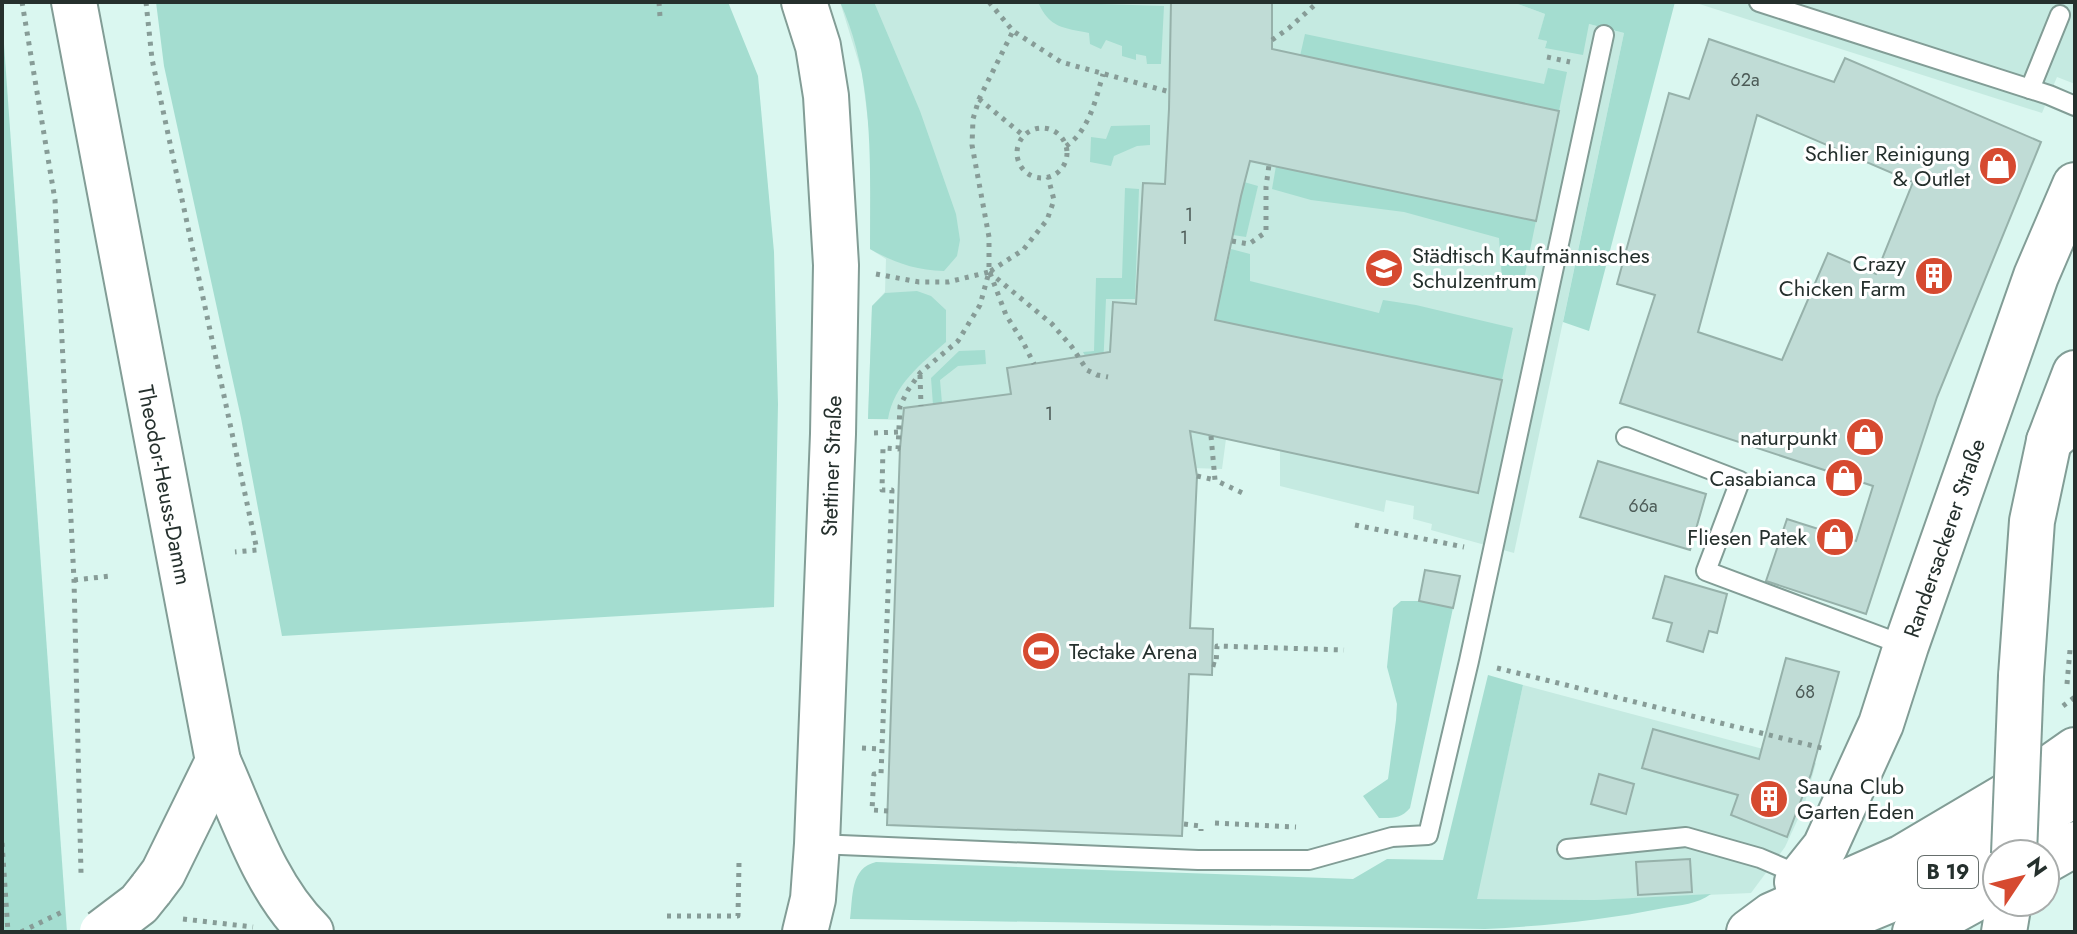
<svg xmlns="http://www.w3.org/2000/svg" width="2077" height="934" font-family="Jost,sans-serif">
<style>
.built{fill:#c5eae1}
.green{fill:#a4ddd0}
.building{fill:#c0dcd6;stroke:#96b1aa;stroke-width:2;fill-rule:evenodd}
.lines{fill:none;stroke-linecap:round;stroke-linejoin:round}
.service-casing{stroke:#829d96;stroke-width:22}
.tertiary-casing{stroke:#829d96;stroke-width:48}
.secondary-casing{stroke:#829d96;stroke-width:48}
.primary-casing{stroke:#829d96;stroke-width:48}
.path{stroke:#879c97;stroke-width:5;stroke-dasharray:4 6;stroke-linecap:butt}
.service{stroke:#fff;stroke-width:18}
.tertiary{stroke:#fff;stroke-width:44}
.secondary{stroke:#fff;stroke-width:44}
.primary{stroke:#fff;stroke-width:44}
.secondary-bridge-casing{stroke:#829d96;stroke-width:48;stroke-linecap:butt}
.path-bridge{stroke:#879c97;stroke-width:5;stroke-dasharray:4 6;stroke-linecap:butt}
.secondary-bridge{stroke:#fff;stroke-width:44}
.labels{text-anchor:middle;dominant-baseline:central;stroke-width:6;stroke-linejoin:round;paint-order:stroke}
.number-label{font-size:18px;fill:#4c5b57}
.shield{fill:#fff;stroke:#666e6c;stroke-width:2}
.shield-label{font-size:20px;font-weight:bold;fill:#25302d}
.poi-label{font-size:22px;fill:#25302d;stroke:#fff;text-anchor:end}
.street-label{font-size:22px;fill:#25302d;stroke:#fff}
</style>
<rect width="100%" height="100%" fill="#daf7f0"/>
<g class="built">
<path d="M840 2H1512L1545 14 1539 38 1547 41 1545 48 1589 24 1624 33 1514 553 1431 530 1432 524 1413 519 1414 506 1386 500 1384 512 1280 486V451L1226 439 1222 469 900 458 902 420 868 419 872 306 885 292 886 259 870 249V137L862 73Z"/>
<path d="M1693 2H2075V84L2057 77 2042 113Z"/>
<path d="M1523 685 1816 763 1804 806 1785 847 1751 893 1594 900 1476 899Z"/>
</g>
<g class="green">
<path d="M156 2H728L758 76 774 252 778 404 774 607 282 636 241 418 164 66Z"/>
<path d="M840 2H874L920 111 956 214 960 240 957 256 944 271C915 270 895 263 870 249 870 166 875 79 840 2Z"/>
<path d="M1038 2 1164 6 1161 64H1147L1146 56 1136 54V60L1122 56V46L1106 40 1101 49 1090 44 1089 33C1064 28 1049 28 1038 2Z"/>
<path d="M1512 2H1675L1589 331 1563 322 1624 33 1589 24 1583 55 1545 48 1547 41 1538 39 1545 14Z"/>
<path d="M2 16 67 932H2Z"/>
<path d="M1305 34 1544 84 1548 68 1567 72 1559 111 1300 56Z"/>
<path d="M1150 125V145L1137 146 1114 156 1111 166 1090 162 1091 137 1106 139 1111 126Z"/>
<path d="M1276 166 1536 221 1523 284 1502 279 1499 238 1404 212 1311 200 1272 189Z"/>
<path d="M1244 182 1258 186 1246 237 1233 235Z"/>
<path d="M1125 188 1139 189 1135 299H1106L1103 370 1088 361 1083 352 1094 351 1096 278H1122Z"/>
<path d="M1231 249 1250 254V281L1379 313 1383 300 1416 305 1513 328 1502 380 1215 320Z"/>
<path d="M917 291 931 296 946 310V342C921 364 894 384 888 419H868L872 306 885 293Z"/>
<path d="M985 350 986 364 958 366 940 380 942 403 933 405 931 378 959 351Z"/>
<path d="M1401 601H1419L1453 608 1410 808C1401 819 1392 818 1379 818L1363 796 1388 779 1396 720 1397 704 1387 667 1393 608Z"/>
<path d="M1488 675 1523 685 1477 899 1594 900 1711 894C1698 904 1680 905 1664 908 1605 920 1545 926 1485 929L850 919C853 897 850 868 876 862L1353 879 1387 859 1443 860Z"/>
</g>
<g class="building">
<path d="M1171 2H1272V49L1559 111 1536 221 1250 161 1241 196 1215 320 1502 380 1478 493 1190 431 1197 476 1190 628 1213 629 1212 675 1189 674 1182 836 887 825 900 448 904 408 1011 394 1007 368 1110 352 1113 302 1136 304 1143 183 1165 184 1169 109Z"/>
<path d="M1709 39 1834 82 1845 58 2041 142 1937 397 1866 614 1766 581 1787 519 1856 541 1873 486 1620 403 1655 295 1617 284 1669 93 1689 99ZM1757 115 1913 182 1876 274 1828 253 1782 360 1698 332Z"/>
<path d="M1598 461 1706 494 1690 550 1580 517Z"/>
<path d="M1425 570 1460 576 1453 608 1419 601Z"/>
<path d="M1665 576 1727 594 1717 633 1709 631 1703 652 1667 641 1672 623 1653 618Z"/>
<path d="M1786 658 1839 672 1811 774 1787 837 1731 815 1738 795 1642 768 1653 729 1759 759Z"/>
<path d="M1599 774 1634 784 1626 814 1591 804Z"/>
<path d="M1690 859 1692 892 1638 895 1636 862Z"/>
</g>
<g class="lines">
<g class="service-casing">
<g id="service">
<path d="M1759 2 2049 95 2075 106"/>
<path d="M2030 89 2060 15"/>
<path d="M1626 437 1740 481 1706 571 1906 646"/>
<path d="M817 844 1198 860H1309L1392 837 1428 835 1469 661 1604 35"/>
<path d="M1567 849 1686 837 1760 858 1802 876"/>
</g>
</g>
<g class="tertiary-casing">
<path id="tertiary" d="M1797 882 1825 847 1881 724 1906 646 2036 276 2075 185"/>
</g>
<g class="secondary-casing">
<g id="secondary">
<path d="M74 2 218 761 163 873 151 889"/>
<path d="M804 2 818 46 826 96 836 265 833 434 817 844 813 899 805 932"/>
<path d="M2021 676 2032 521 2049 441 2075 373"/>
<path d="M2004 932 2009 902"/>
</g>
</g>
<g class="primary-casing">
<g id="primary">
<path d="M2049 441 2075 418"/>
<path d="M218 761C244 819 265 887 311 932"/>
<path d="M2045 861 2075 844"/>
<path d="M1749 932 1772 915 1903 857 2028 783 2075 750"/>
<path d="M1812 932 1929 884 2075 794"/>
<path d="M1915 932 1997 887"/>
</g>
</g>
<g class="path">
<path d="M22 2 55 200 74 580 81 873"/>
<path d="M146 2 152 59 257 550 235 552"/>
<path d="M659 2 660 17"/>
<path d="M989 2 1013 31 1061 62 1170 92"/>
<path d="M1272 40 1289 28 1318 2"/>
<path d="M1547 57 1570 62"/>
<path d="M979 99 1024 136"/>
<circle cx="1042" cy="153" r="25"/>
<path d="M1066 146C1089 131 1096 99 1103 74"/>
<path d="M1232 241 1249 244 1266 232V187L1269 165"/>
<path d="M989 272 1052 324 1072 347 1087 370 1097 375 1108 377"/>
<path d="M990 273 1006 315 1023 342 1034 364"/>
<path d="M876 274 919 282H948L989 272V237L972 145 973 119 979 99 1013 31"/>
<path d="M920 375 921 406"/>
<path d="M874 433 899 432"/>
<path d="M1211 436 1215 480 1247 495"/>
<path d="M1197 476 1215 480"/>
<path d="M1355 525 1464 547"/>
<path d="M74 580 111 576"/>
<path d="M1212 664 1216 665 1217 646 1344 650"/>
<path d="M1497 668 1826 749"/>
<path d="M2063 706 2075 697"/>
<path d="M862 748 882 749"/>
<path d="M888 811 872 810 874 774H881L892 490H882L883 448 898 449 900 406 908 390 920 373 958 341 980 305 989 272 1023 250 1047 220 1054 200 1048 177"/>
<path d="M1215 823 1296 827"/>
<path d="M1184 824 1201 826V831"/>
<path d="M2 843 8 932"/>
<path d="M667 916H738L739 862"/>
<path d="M183 919 253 927"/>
</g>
<use href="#service" class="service"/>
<use href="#tertiary" class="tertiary"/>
<use href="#secondary" class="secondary"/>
<use href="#primary" class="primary"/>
<g class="secondary-bridge-casing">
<g id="secondary-bridge">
<path d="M2014 854 2021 676"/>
<path d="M102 932 139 904 151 889"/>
</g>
</g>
<g class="path-bridge">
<path d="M2067 684 2070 650"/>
<path d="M21 932 64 911"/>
</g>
<use href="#secondary-bridge" class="secondary-bridge"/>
</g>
<defs>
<g id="shop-disc" transform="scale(2)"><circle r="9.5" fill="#d64a30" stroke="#fff"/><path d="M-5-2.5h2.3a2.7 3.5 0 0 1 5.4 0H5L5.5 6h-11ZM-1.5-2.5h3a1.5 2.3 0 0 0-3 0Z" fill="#fff"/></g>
<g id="school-disc" transform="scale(2)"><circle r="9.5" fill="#d64a30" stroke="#fff"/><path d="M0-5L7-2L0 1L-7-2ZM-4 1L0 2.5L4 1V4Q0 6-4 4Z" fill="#fff"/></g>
<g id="building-disc" transform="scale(2)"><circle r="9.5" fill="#d64a30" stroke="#fff"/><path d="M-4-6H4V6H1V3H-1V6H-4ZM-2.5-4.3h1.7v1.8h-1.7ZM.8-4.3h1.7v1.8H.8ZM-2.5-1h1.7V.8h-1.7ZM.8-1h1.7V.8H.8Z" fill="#fff"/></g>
<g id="stadium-disc" transform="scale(2)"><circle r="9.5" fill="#d64a30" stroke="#fff"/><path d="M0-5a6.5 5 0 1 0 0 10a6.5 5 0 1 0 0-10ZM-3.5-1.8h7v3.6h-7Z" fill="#fff"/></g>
</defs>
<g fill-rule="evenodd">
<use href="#shop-disc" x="1998" y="166"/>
<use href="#school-disc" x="1384" y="268"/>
<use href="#building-disc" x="1934" y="276"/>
<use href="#shop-disc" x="1865" y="437"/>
<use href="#shop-disc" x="1844" y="478"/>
<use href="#shop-disc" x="1835" y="537"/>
<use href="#stadium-disc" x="1041" y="651"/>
<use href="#building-disc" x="1769" y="799"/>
</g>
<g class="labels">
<g class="number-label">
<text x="1745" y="80">62a</text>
<text x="1189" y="215">1</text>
<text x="1184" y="238">1</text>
<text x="1049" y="414">1</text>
<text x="1643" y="506">66a</text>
<text x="1805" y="692">68</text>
</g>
<rect class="shield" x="1918" y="856" width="60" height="32" rx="6"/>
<g class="shield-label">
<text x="1948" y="872">B 19</text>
</g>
<g class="poi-label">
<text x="1970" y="153">Schlier Reinigung<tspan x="1970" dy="25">&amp; Outlet</tspan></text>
<text x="1412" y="255" text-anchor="start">Städtisch Kaufmännisches<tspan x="1412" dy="25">Schulzentrum</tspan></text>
<text x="1906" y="263">Crazy<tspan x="1906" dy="25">Chicken Farm</tspan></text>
<text x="1837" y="437">naturpunkt</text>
<text x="1816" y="478">Casabianca</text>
<text x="1807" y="537">Fliesen Patek</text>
<text x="1069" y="651" text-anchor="start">Tectake Arena</text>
<text x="1797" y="786" text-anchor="start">Sauna Club<tspan x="1797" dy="25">Garten Eden</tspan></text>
</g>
<g class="street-label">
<text transform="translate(831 466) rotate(-88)">Stettiner Straße</text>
<text transform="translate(165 485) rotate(79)">Theodor-Heuss-Damm</text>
<text transform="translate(1944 538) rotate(-71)">Randersackerer Straße</text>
</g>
</g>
<rect width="2077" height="934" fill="none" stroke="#25302d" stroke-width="8"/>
<g transform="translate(2021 878) rotate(55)"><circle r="38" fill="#ffffff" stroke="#a8acab" stroke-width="2"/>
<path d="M0-6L14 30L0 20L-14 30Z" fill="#d64a30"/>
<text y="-12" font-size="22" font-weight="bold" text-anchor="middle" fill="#25302d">N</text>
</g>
</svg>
